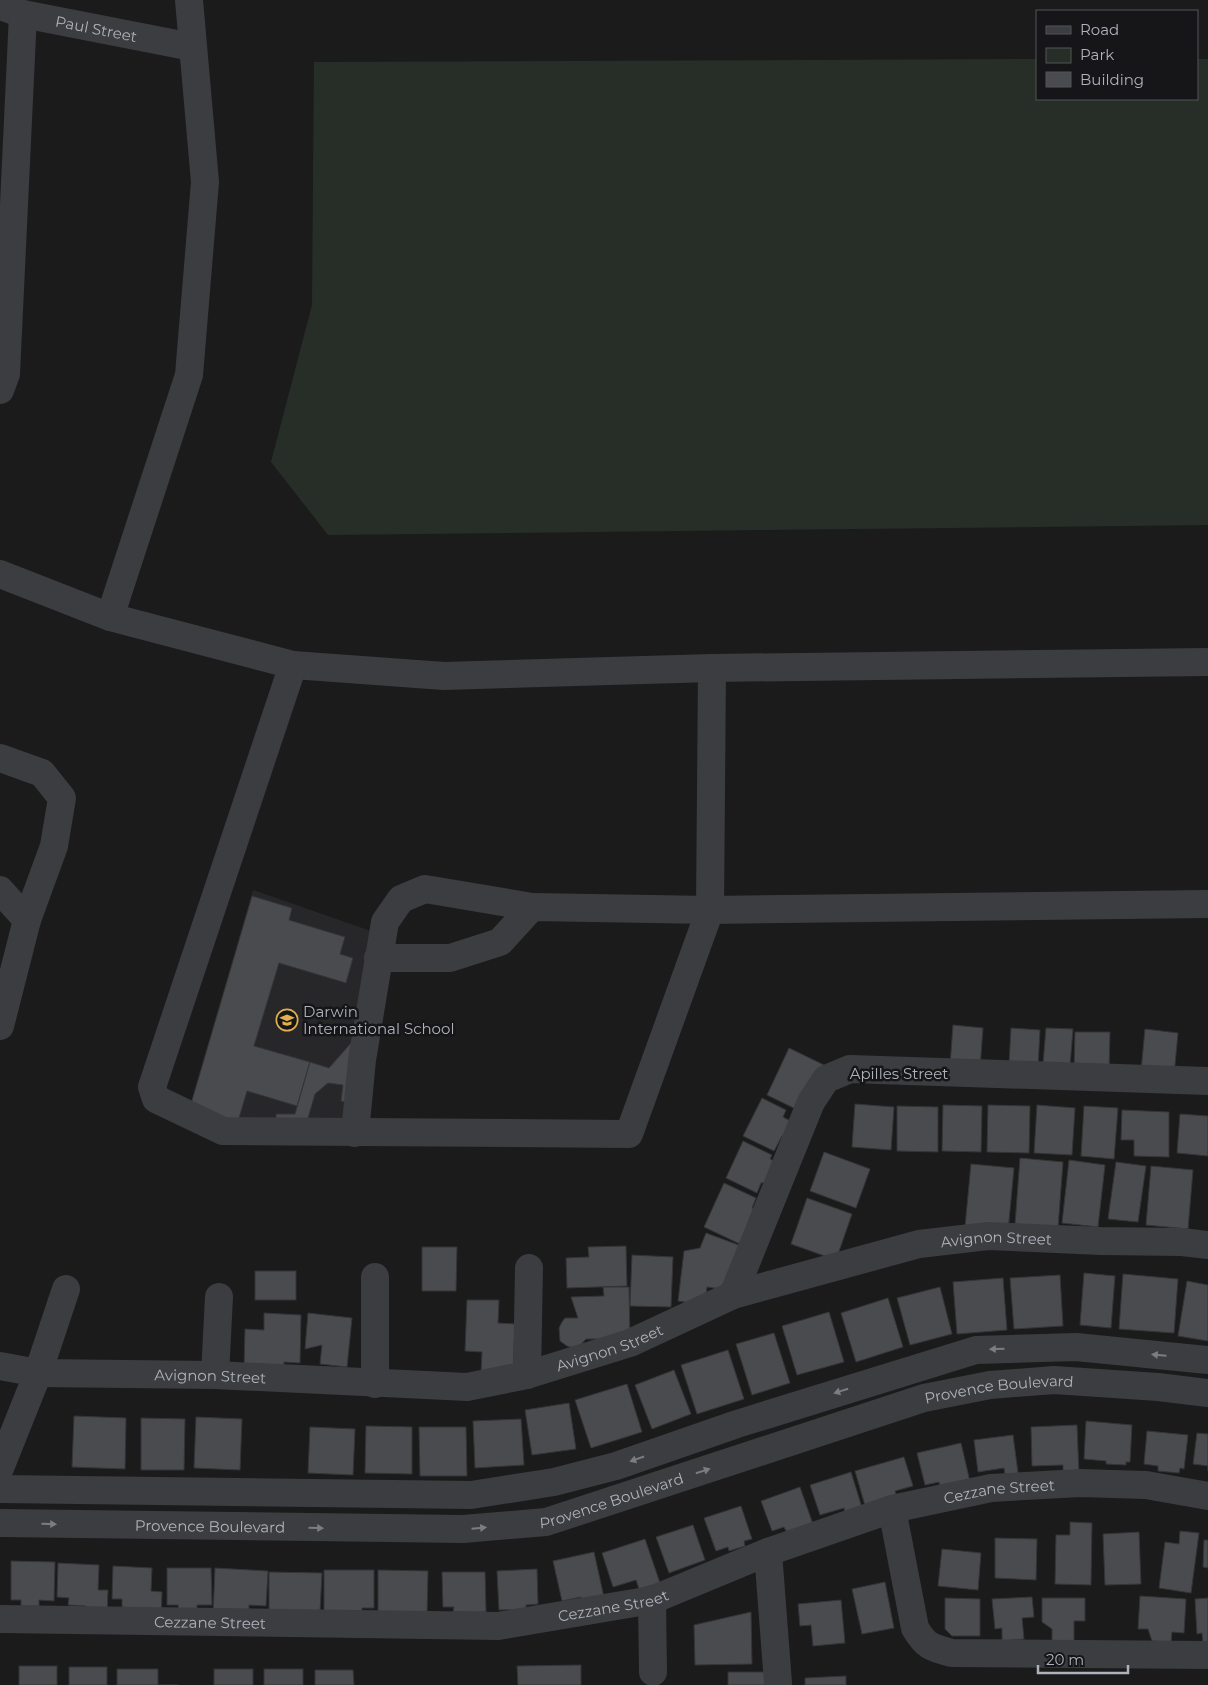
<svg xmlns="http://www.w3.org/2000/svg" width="1208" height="1685" font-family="Montserrat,sans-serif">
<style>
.built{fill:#272729}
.green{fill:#272e28}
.building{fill:#4a4b4f;stroke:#353538}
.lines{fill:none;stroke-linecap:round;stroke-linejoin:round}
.minor{stroke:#3c3d41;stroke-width:28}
.oneway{fill:#7b7d84}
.labels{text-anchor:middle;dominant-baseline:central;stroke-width:5;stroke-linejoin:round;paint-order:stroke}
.street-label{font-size:15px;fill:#aeb2bb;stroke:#161618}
.poi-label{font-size:15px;fill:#aeb2bb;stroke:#161618;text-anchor:start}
</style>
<rect width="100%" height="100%" fill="#1b1b1c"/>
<path class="built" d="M253 890 371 931 342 1130 191 1125V1108Z"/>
<path class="green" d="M1037 59V99H1197V59H1208V525L328 535 271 462 312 305 314 62Z"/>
<g class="building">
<path d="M252 896 292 908 289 920 345 937 340 954 353 958 346 983 279 963 254 1046 310 1062 297 1106 247 1091 236 1128 188 1114Z"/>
<path d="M953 1025 983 1028 980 1069 950 1066Z"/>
<path d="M1011 1028 1040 1030 1038 1067 1009 1065Z"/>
<path d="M1046 1028 1073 1029 1070 1066 1043 1064Z"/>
<path d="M1145 1029 1178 1033 1174 1075 1141 1071Z"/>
<path d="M1075 1032H1110L1109 1071 1074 1070Z"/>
<path d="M351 1043 361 1063 353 1104 341 1101 343 1085 328 1083 315 1094 306 1125 276 1124V1114H295L310 1062 329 1068Z"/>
<path d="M789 1048 824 1065 802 1112 767 1095Z"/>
<path d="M762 1098 786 1110 783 1117 796 1124 790 1136H782L774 1151 743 1136Z"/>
<path d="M855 1104 894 1107 891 1150 852 1147Z"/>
<path d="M943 1105 982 1106 981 1152 942 1151Z"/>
<path d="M988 1105 1030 1106 1029 1153 987 1152Z"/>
<path d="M1037 1105 1075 1108 1072 1155 1034 1153Z"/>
<path d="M897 1106 938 1107V1152L897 1151Z"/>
<path d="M1084 1106 1118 1108 1114 1159 1081 1156Z"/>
<path d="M1122 1110 1169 1112V1157L1134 1156V1140H1121Z"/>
<path d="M1180 1114 1208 1116V1156L1177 1153Z"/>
<path d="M743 1141 772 1155 770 1159 779 1163 770 1182 761 1183 757 1193 726 1178Z"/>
<path d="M824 1152 870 1169 856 1208 810 1191Z"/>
<path d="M1020 1158 1063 1162 1058 1228 1015 1224Z"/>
<path d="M1069 1160 1105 1165 1098 1227 1062 1223Z"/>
<path d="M1116 1162 1146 1166 1138 1222 1108 1219Z"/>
<path d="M971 1164 1014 1168 1008 1231 965 1227Z"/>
<path d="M1151 1166 1193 1170 1188 1229 1146 1225Z"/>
<path d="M724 1183 756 1198 752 1208 763 1213 740 1244 704 1227Z"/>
<path d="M807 1198 852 1214 836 1260 791 1244Z"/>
<path d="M706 1233 744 1247 728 1290 707 1287 705 1305 678 1301 684 1251 700 1248Z"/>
<path d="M626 1246 627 1286 567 1288 566 1258 589 1257 588 1247Z"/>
<path d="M422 1247H457L456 1291H422Z"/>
<path d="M632 1255 673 1257 671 1307 630 1306Z"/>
<rect x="255" y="1271" width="41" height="29"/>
<path d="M1084 1273 1115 1276 1111 1328 1080 1325Z"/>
<path d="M1123 1274 1178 1279 1174 1333 1119 1329Z"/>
<path d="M1060 1275 1063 1326 1014 1329 1010 1278Z"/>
<path d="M1003 1278 1007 1330 957 1334 953 1282Z"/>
<path d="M1187 1281 1208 1285V1341L1178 1336Z"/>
<path d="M603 1287H629L630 1339H586L577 1349 567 1346 560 1341 559 1328 562 1322 565 1318H578L571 1297 604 1296Z"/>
<path d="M940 1287 952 1334 910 1345 897 1298Z"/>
<path d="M888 1298 903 1347 856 1362 841 1313Z"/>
<path d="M467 1300H499L498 1323 515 1324 513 1375 481 1373 482 1352 465 1351Z"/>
<path d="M829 1312 844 1362 797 1375 782 1326Z"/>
<path d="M264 1313 301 1315 300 1363 284 1362V1371L244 1370 245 1329 264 1330Z"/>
<path d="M308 1313 352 1318 347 1367 320 1364 322 1345 305 1349Z"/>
<path d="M774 1333 790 1383 752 1395 736 1344Z"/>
<path d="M728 1350 744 1399 697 1414 681 1365Z"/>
<path d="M674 1370 691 1414 652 1429 635 1385Z"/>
<path d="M627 1384 642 1432 591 1448 575 1400Z"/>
<path d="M569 1403 576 1449 532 1455 525 1410Z"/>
<path d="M74 1416 126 1418 125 1469 72 1467Z"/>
<path d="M196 1417 242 1419 240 1470 194 1468Z"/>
<path d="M141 1418 185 1419 184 1470H141Z"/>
<path d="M521 1419 524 1465 475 1468 473 1421Z"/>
<path d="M1086 1421 1132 1425 1130 1462H1126V1465L1106 1464V1461L1084 1459Z"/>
<path d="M1077 1425 1079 1475H1063V1465L1032 1466 1031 1427Z"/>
<path d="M366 1426 412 1427V1474L365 1473Z"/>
<path d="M310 1427 355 1429 353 1475 308 1473Z"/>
<path d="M419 1427H466L467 1476H420Z"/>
<path d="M1147 1431 1188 1435 1184 1469 1180 1468 1179 1473 1158 1471V1466L1144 1464Z"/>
<path d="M1197 1433 1208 1434V1471V1466L1193 1464Z"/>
<path d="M1013 1435 1019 1480 1006 1482 1004 1468 978 1472 974 1440Z"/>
<path d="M961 1443 971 1486 940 1488 939 1482 925 1485 917 1453Z"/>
<path d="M904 1457 913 1486 895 1491 897 1498 868 1516 855 1471Z"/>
<path d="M851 1472 864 1514 847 1519 844 1508 820 1515 810 1485Z"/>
<path d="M800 1487 815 1530 786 1531 784 1527 772 1531 761 1501Z"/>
<path d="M741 1506 752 1539 744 1541 745 1546 729 1551 728 1547 716 1551 704 1518Z"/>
<path d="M1070 1522 1092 1523 1091 1585 1055 1584 1056 1535H1070Z"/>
<path d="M693 1525 705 1560 669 1573 656 1537Z"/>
<path d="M1180 1531 1199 1533 1191 1593 1159 1588 1165 1542 1179 1544Z"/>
<path d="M1139 1532 1141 1584 1105 1585 1103 1534Z"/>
<path d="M995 1538 1037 1539 1036 1580 995 1578Z"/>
<path d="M645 1539 660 1583 639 1589 636 1580 613 1587 602 1553Z"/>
<path d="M1204 1540H1208V1568L1203 1567Z"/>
<path d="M942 1549 981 1553 978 1590 938 1586Z"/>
<path d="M594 1552 605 1602 583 1607 581 1597 562 1601 553 1561Z"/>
<path d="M11 1561 55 1562 54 1601 39 1600V1606H21V1600H11Z"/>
<path d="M58 1563 99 1565 98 1590H108L107 1615 85 1614 86 1606 68 1605 69 1598 57 1597Z"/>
<path d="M113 1566 152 1568 151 1591 162 1592 161 1616 122 1607V1599H112Z"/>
<path d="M167 1568H211L212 1605H197V1610H179L178 1605H167Z"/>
<path d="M215 1568 268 1571 266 1606 249 1605V1610L213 1616Z"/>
<path d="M537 1569 538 1604 526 1605V1609L499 1610 497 1571Z"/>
<path d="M324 1570H374V1608H362V1612L324 1620Z"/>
<path d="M378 1570 428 1571 427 1614 378 1620Z"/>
<path d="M269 1572 322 1573 320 1611 269 1619Z"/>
<path d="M442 1572H485L486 1612H453L454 1607H443Z"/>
<path d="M885 1582 894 1628 862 1634 852 1589Z"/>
<path d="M1140 1596 1186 1599 1184 1633 1172 1632 1171 1642 1152 1641 1148 1629H1138Z"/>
<path d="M1032 1597 1034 1617 1022 1618 1024 1639 1002 1641V1628L995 1629 992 1599Z"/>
<path d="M945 1598 980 1599V1636H952L945 1629Z"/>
<path d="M1042 1598H1085V1621H1074V1641H1052V1629L1042 1622Z"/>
<path d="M1208 1598V1643H1203L1202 1633 1197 1634 1195 1599Z"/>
<path d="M841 1600 845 1643 813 1646 811 1625 800 1626 798 1604Z"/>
<path d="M751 1612 752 1664 695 1665 694 1625Z"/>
<path d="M581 1665V1685H518L517 1666Z"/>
<rect x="19" y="1666" width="38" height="19"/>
<rect x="69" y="1667" width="38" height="18"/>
<path d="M117 1669H158V1685H178H117Z"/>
<rect x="214" y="1669" width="39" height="16"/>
<rect x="264" y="1669" width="39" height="16"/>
<path d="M315 1670H353L354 1685H315Z"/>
<rect x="728" y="1672" width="38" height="13"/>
<path d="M846 1676V1685H805V1678Z"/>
</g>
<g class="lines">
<g class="minor">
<path id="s1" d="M0 6 23 14 192 47"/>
<path d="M0 390 6 374 23 14"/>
<path d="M0 574 110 617 293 665 444 676 712 668 1208 662"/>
<path d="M110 617 189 375 205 182 189 0"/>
<path d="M293 665 152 1087 156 1099 223 1131 629 1134 710 910 712 668"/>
<path d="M0 758 42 773 62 798 54 846 27 920 0 1026"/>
<path d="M0 890 27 920"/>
<path d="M378 958H450L500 942 532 907 710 910 1208 904"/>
<path d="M355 1133 362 1060 385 922 401 899 425 889 532 907"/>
<path d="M733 1295 811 1102 826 1079 850 1069 1208 1081"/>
<path id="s2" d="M0 1366 38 1373 215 1375 467 1387 527 1375 630 1343 733 1295 919 1244 988 1236 1101 1241 1182 1242 1208 1245"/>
<path d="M215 1375 219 1297"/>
<path d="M527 1375 529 1268"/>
<path d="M375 1384V1277"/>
<path d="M0 1468 38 1373 66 1289"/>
<path d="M0 1489 471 1495 554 1482 616 1466 737 1424 976 1350 1076 1347 1208 1360"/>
<path d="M892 1509 915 1628C926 1647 932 1648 952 1653L1208 1655"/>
<path id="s3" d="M0 1523 463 1529 546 1522 924 1398 990 1385 1054 1380 1158 1387 1208 1393"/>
<path d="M768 1552 778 1683"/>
<path d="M652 1600 653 1672"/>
<path id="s4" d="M0 1619 498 1626 652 1600 768 1552 892 1509 991 1488 1080 1483 1146 1485 1208 1496"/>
</g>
</g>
<defs><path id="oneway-solid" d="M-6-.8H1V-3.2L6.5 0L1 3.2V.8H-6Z" transform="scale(1.25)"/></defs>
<g class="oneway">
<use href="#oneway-solid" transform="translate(997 1349) rotate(179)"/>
<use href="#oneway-solid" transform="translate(1159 1355) rotate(-175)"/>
<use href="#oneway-solid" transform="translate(841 1391) rotate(162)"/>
<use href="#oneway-solid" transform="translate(637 1459) rotate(161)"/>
<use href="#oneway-solid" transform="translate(703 1471) rotate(-18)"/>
<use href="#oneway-solid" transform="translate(49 1524) rotate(1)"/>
<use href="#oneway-solid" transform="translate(316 1528) rotate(1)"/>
<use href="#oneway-solid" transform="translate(479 1528) rotate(-5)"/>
</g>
<defs>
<g id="school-ring" transform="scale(1.125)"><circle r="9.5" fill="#161618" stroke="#e1af4e" stroke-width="1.5"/><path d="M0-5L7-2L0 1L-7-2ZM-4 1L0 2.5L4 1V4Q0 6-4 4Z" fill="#e1af4e"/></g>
</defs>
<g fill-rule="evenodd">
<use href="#school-ring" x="287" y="1020"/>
</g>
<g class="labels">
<g class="street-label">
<text stroke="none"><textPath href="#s1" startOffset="99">Paul Street</textPath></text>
<text x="899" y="1073">Apilles Street</text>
<text stroke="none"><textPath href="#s2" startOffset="1021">Avignon Street</textPath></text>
<text stroke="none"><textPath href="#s2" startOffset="616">Avignon Street</textPath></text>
<text stroke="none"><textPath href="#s2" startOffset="211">Avignon Street</textPath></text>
<text stroke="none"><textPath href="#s3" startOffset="1020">Provence Boulevard</textPath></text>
<text stroke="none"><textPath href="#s4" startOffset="1020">Cezzane Street</textPath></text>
<text stroke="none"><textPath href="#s3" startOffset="615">Provence Boulevard</textPath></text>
<text stroke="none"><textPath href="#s3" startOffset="210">Provence Boulevard</textPath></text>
<text stroke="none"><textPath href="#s4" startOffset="615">Cezzane Street</textPath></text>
<text stroke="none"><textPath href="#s4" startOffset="210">Cezzane Street</textPath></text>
</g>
<g class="poi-label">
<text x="303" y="1011">Darwin<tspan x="303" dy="17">International School</tspan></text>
</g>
</g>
<rect x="1036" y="10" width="162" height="90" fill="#161618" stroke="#535459"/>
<rect x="1046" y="26" width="25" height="8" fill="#3c3d41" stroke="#535459"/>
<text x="1080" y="35" font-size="15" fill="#aeb2bb">Road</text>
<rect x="1046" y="48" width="25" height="15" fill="#272e28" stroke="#535459"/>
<text x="1080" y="60" font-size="15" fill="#aeb2bb">Park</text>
<rect x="1046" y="72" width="25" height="15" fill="#4a4b4f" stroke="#535459"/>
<text x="1080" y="85" font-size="15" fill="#aeb2bb">Building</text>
<path d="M1038 1665v8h90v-8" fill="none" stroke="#aeb2bb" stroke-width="2.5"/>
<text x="1046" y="1665" font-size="15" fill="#aeb2bb" stroke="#161618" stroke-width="4" paint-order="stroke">20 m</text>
</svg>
